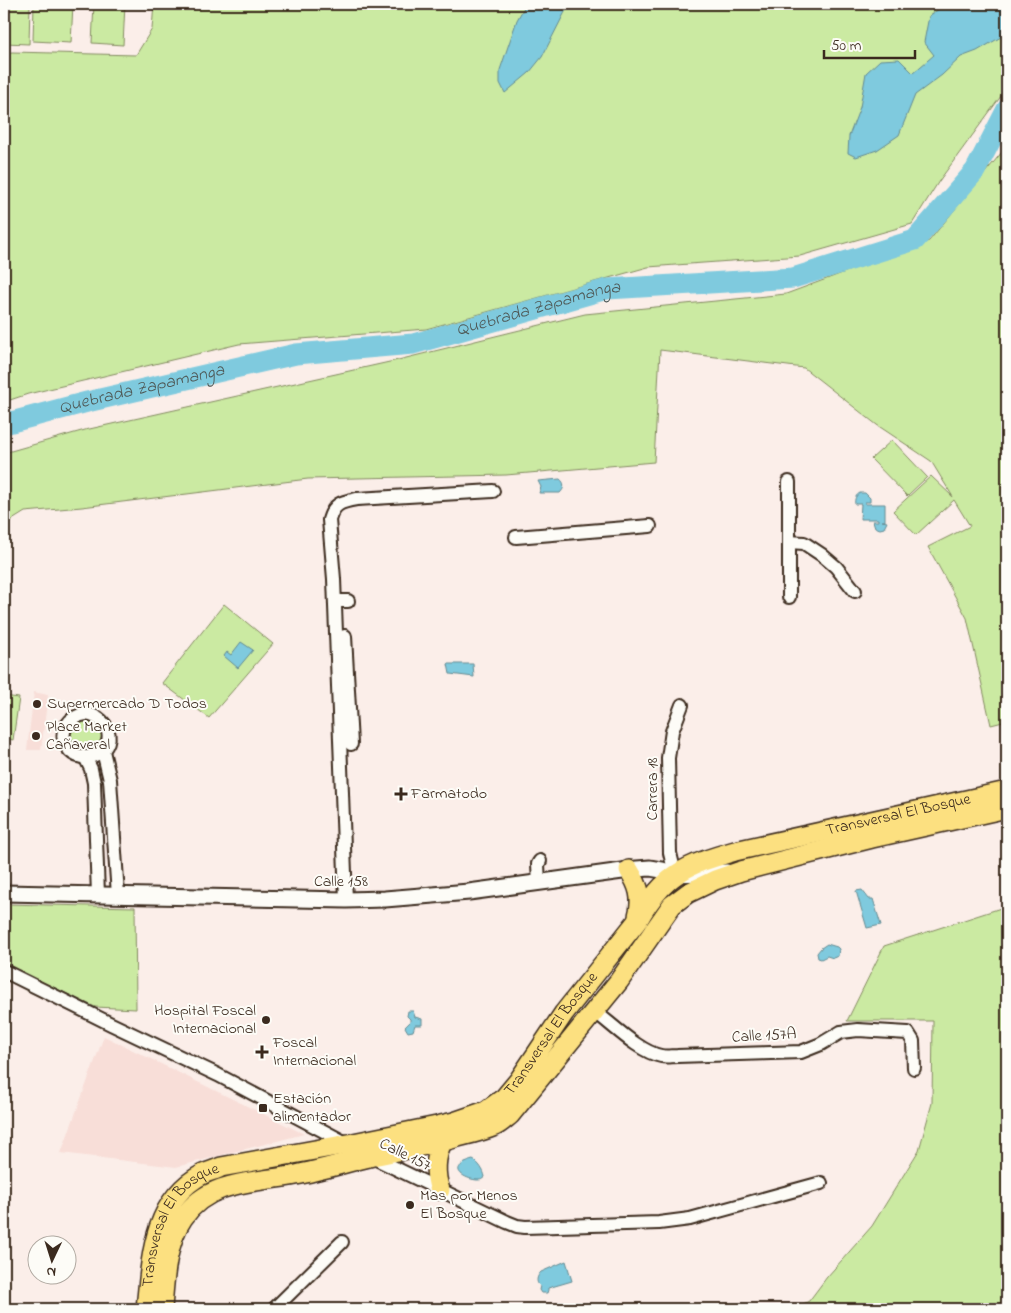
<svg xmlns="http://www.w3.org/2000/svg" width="1011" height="1313" font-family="'Indie Flower',sans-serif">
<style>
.built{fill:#f8ded8}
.green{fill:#cbeaa2;stroke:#838a60}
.water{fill:#7fcade;stroke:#648a91}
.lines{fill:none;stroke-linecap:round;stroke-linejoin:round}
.river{stroke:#7fcade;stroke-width:21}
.minor-casing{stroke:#3b2a1e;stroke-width:16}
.tertiary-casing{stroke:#3b2a1e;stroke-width:19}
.primary-casing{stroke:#3b2a1e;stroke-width:22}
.minor{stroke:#fdfcf7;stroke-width:12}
.tertiary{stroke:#fdfcf7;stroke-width:15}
.primary{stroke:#fce080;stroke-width:19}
.poi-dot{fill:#3b2a1e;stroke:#fdfcf7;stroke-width:2}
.labels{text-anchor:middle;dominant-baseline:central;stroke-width:4;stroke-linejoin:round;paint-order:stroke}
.poi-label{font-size:16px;fill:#3b2a1e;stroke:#fdfcf7;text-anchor:start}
.street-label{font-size:16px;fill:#3b2a1e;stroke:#fdfcf7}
.water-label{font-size:18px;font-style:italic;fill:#4f5a58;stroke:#fdfcf7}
</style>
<rect width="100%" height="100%" fill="#fbeee9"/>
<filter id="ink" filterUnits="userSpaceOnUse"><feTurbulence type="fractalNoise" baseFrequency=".02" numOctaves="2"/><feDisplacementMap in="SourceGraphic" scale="10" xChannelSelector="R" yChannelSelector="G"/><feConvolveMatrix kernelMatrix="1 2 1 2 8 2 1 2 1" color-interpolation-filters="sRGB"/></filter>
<g filter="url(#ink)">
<g class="built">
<path d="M34 692 48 695 41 750H27Z"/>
<path d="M104 1036 304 1134 176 1167 61 1153Z"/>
</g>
<g class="green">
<path d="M4 4H30L29 44 4 43Z"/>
<path d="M34 4H73L71 43 33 41Z"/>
<path d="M94 4H125L123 45 92 43Z"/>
<path d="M154 4H1007V88L939 181 912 224 800 256 648 267 426 329 239 344 28 394 4 402V53L12 52 136 55 152 29Z"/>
<path d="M1007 146V721L991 725 967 618 928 547 970 526 954 500 916 535 893 511 931 476 953 497 931 461 877 425 804 368 660 350 654 462 506 475 308 479 82 507 25 512 4 525V453L85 430 394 361 585 314 786 294 929 241Z"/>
<path d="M892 440 927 477 907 496 871 459Z"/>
<path d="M224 604 273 644 209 718 162 683Z"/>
<path d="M4 696 19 698 13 740 4 738Z"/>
<path d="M90 717 104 730 100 748 76 754 66 732 68 726Z"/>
<path d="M4 904 135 907 136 1009 95 1007 4 964Z"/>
<path d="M1007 906V1309H794L809 1301 827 1277 872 1226 919 1150 932 1103 933 1021H847L884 946Z"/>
</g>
<g class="water">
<path d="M526 4H569L542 57 529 73 505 93 500 83V70L517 20Z"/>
<path d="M946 4H1007V24L1001 37 977 51 961 57 942 75 915 95 899 135 877 150 856 157 848 153 849 136 860 107 866 73 880 60 899 59 913 73 934 55 924 42 929 16Z"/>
<path d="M560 479C565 483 565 488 560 493H539L541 487 538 481Z"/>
<path d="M860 493H865L870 498V502H865V504H885V521H882L887 522 884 528 880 529 875 527 873 521H878V519H860L861 504H855C854 499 856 495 860 493Z"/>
<path d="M241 642 253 650 238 668 224 656 227 652 231 655Z"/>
<path d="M448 664H473L474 677 450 674Z"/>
<path d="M862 890 869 899H873L881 925 867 928 856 891Z"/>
<path d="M827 944 837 947 839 949 838 956 833 958 827 956 821 959 818 958 817 953 821 948Z"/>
<path d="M408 1011H413L415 1017 422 1019V1025H415L413 1031 408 1032 405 1027 410 1022V1019L407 1016Z"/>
<path d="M473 1160C479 1163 484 1171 485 1177 482 1179 482 1180 478 1180 468 1180 449 1171 465 1163 473 1160 465 1162 473 1160Z"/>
<path d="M566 1261 572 1281 548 1288V1290L547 1293H541L539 1290 540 1286C535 1282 537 1276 541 1272Z"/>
</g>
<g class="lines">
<path class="river" id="s1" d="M4 424 87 402 296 354 413 344 607 289 793 278 915 240 975 171 1007 109"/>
<g class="minor-casing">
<g id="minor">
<path d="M789 482V597"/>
<path d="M516 537 650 526"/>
<path d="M789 542 804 543 822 555 836 567 855 591"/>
<path d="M335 601H348"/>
<path d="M345 636 351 744"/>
<path d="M86 714C94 715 100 718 105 725 121 750 81 770 67 747 57 731 70 716 86 714Z"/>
<path d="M103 751 110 780 118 895"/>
<path d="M85 757 91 769 94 783 98 895"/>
<path d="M675 874 670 853 668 758 672 731 682 705"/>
<path d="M539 883 538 864 540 861"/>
<path d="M346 900 334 579 329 520C334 503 341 502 357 499L493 491"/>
<path d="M4 971 111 1024 218 1075 348 1144"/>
<path d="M594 1011C612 1024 639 1052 661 1056 666 1057 672 1056 677 1056L801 1052 821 1044 841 1032 858 1030 908 1033 913 1041 914 1068"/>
<path d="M370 1156 507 1222 517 1226 525 1227 659 1223 690 1219 821 1183"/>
<path d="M274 1309 342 1242"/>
</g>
</g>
<g class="tertiary-casing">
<path id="tertiary" d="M4 893 346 900 385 899 469 892 637 869 650 868 662 870 675 874 727 872"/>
</g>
<g class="primary-casing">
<g id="primary">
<path d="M629 870C639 886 643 898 638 916"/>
<path d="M440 1190C434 1173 435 1158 442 1142"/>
<path id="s2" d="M146 1309C151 1259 153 1200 203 1174 209 1171 216 1170 221 1167L348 1144 437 1126 454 1122 486 1111 504 1098 519 1080 564 1013 638 920C664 874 686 865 735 851L1007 791"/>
<path d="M162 1309C164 1280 166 1242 183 1218 209 1179 256 1183 296 1175 322 1170 347 1162 373 1156 402 1150 430 1145 458 1137 470 1134 483 1131 495 1126 500 1124 505 1119 510 1115L619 981 672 905 688 893 715 880 741 871 872 838 1007 808"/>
</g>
</g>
<use href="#minor" class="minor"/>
<use href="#tertiary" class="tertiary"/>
<use href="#primary" class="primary"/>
</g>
</g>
<g class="poi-dot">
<circle cx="37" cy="704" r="5"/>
<circle cx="36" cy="736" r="5"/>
<path d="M398.5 786.5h5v5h5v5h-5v5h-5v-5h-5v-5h5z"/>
<circle cx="266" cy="1020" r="5"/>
<path d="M259.5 1044.5h5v5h5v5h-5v5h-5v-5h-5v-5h5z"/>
<rect x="258" y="1103" width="10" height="10" rx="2.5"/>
<circle cx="410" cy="1205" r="5"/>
</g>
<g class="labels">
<g class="poi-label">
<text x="47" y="704">Supermercado D Todos</text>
<text x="46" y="727">Place Market<tspan x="46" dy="18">Cañaveral</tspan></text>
<text x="411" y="794">Farmatodo</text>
<text x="256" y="1011" text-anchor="end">Hospital Foscal<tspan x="256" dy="18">Internacional</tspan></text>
<text x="273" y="1043">Foscal<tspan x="273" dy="18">Internacional</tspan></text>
<text x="273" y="1099">Estación<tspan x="273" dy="18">alimentador</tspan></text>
<text x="420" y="1196">Mas por Menos<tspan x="420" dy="18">El Bosque</tspan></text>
</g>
<g class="street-label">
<text transform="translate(653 789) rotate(-90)">Carrera 18</text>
<text stroke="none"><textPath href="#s2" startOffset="980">Transversal El Bosque</textPath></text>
<text x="341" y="882">Calle 158</text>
<text stroke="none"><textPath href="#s2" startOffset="546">Transversal El Bosque</textPath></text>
<text transform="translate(764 1036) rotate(-3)">Calle 157A</text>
<text transform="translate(405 1155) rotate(26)">Calle 157</text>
<text stroke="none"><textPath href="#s2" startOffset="96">Transversal El Bosque</textPath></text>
</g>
<g class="water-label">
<text stroke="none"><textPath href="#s1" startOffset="548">Quebrada Zapamanga</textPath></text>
<text stroke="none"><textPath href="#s1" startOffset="142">Quebrada Zapamanga</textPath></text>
</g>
</g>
<rect width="1011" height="1313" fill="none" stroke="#fdfcf7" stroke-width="20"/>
<rect x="10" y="10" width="991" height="1293" fill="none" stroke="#3b2a1e" stroke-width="2" filter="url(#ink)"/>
<g transform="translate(52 1260) rotate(184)"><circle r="24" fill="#fdfcf7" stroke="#afa8a0"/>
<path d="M0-4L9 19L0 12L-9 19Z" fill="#3b2a1e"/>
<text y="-8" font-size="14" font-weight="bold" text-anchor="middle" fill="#3b2a1e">N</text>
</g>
<path d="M824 50v8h91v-8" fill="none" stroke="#3b2a1e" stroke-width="2.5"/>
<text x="831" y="50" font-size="15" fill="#3b2a1e" stroke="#fdfcf7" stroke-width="4" paint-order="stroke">50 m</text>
</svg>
